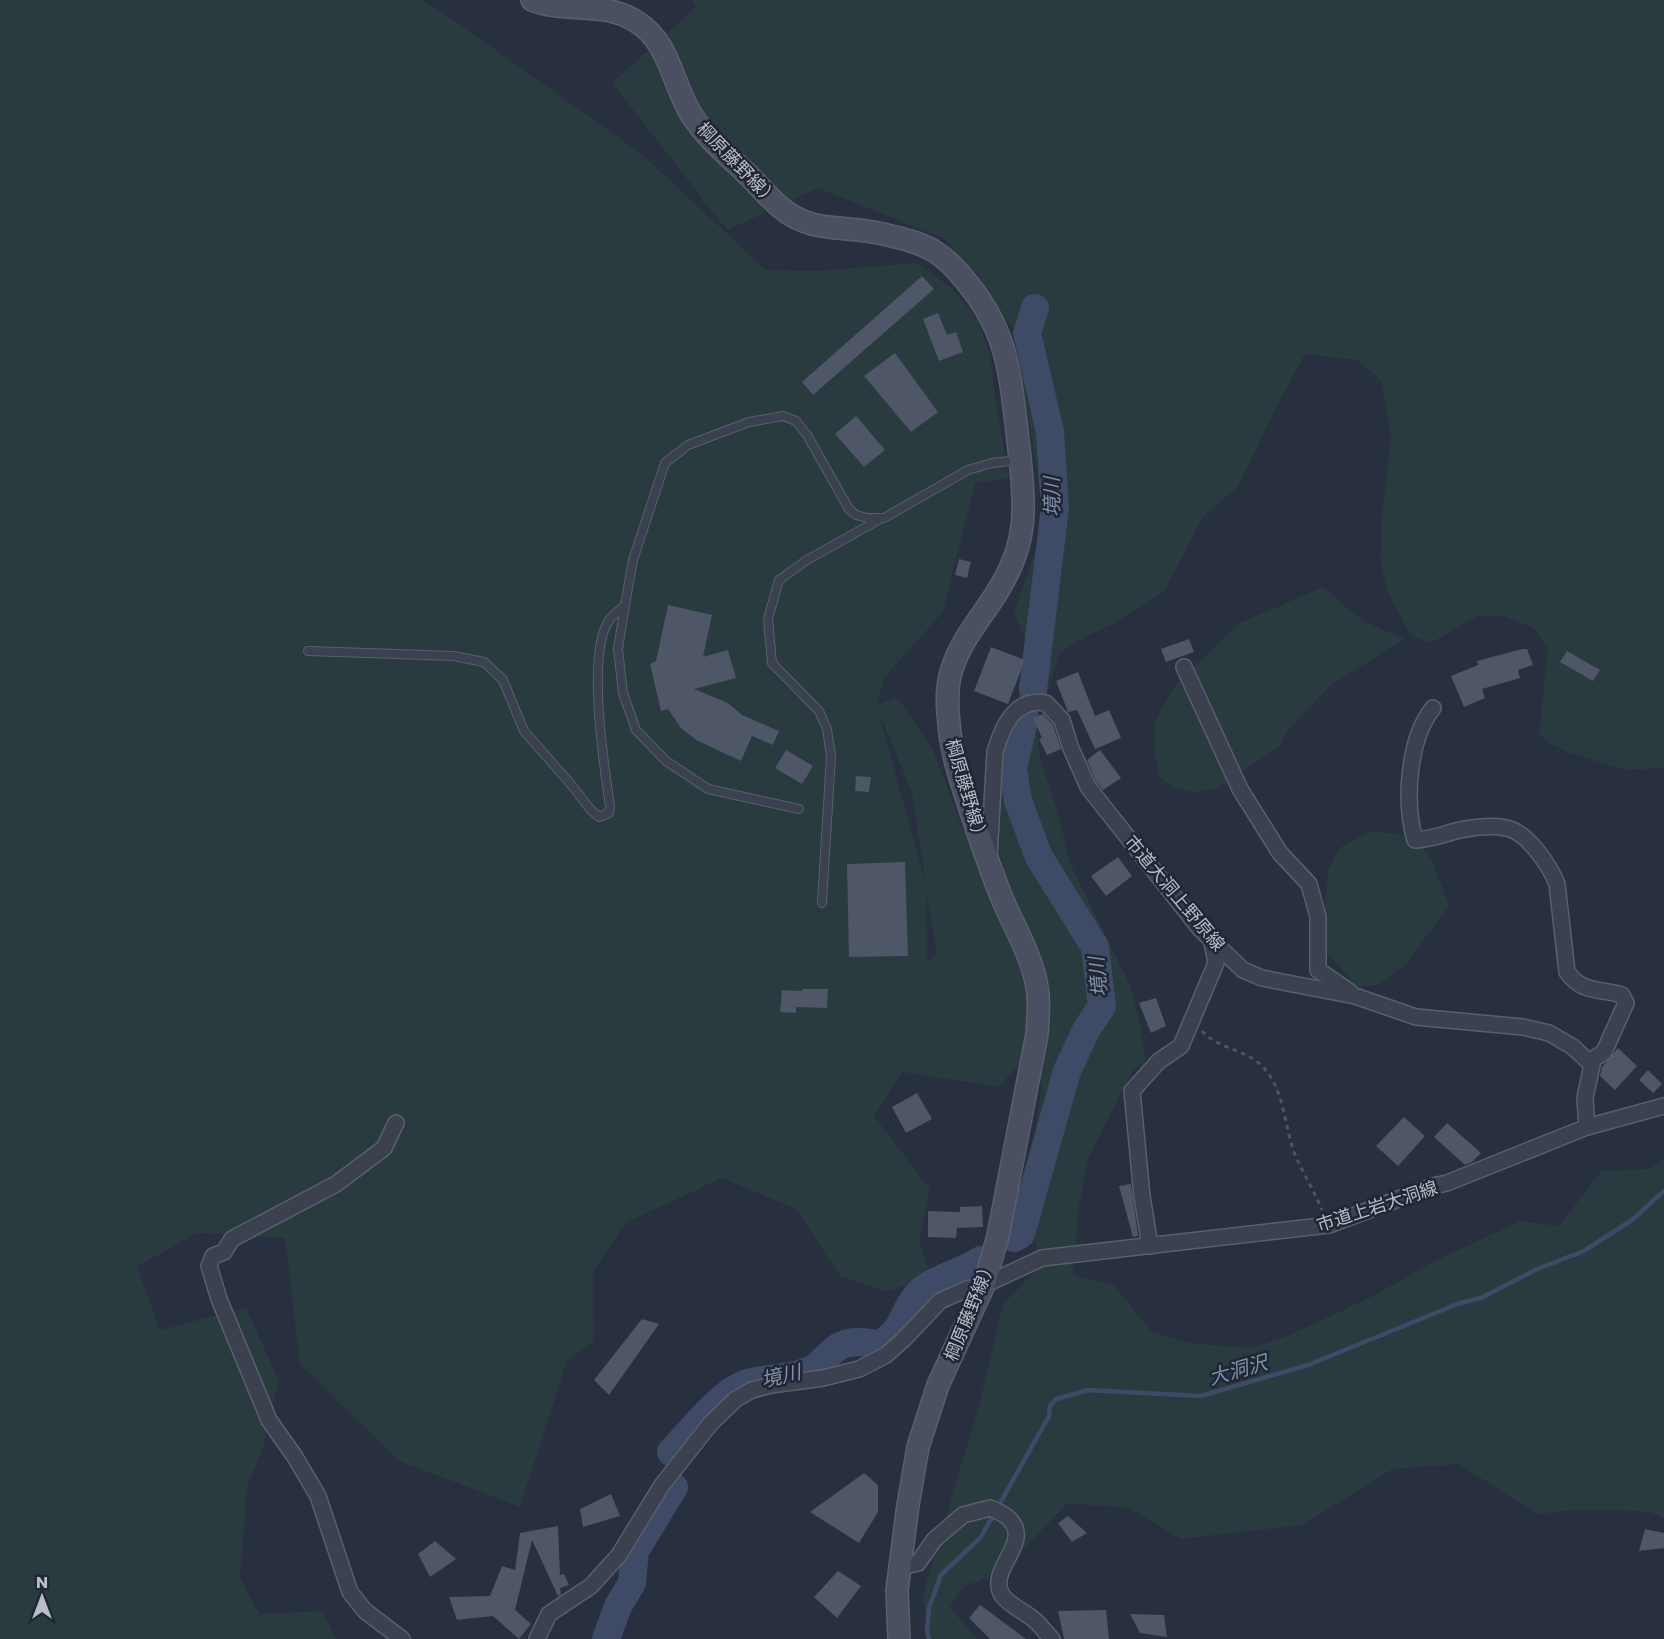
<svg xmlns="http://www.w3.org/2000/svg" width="1664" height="1639" font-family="Poppins,'Noto Sans JP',sans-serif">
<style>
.green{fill:#293b3f;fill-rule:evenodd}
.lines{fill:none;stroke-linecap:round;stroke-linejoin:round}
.stream{stroke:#3f4b66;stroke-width:4.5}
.river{stroke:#3f4b66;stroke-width:28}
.building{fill:#4e5667}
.service-casing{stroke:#595f6c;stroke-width:10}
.minor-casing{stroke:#595f6c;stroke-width:18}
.secondary-casing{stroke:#595f6c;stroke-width:24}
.path{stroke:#48585c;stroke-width:3;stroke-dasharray:4.5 4.5;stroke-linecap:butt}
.service{stroke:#3b414e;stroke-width:8}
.minor{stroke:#3b414e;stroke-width:15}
.secondary{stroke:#4a5061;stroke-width:21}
.labels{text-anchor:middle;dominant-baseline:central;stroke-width:5;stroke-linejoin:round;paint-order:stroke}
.street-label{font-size:18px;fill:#b8bdc9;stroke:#202634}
.water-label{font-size:20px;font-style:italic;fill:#8290ae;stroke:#202634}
</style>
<rect width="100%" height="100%" fill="#282f3e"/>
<g class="green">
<path d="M0 0H421L452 19 643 155 766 270 816 271 916 263 953 289 979 321 991 359 995 397 1009 478 975 483 943 612 884 678 877 705 897 697 932 748 964 832 999 796 1013 734 1027 645 1014 612 1045 524 1015 331 945 239 818 188 727 230 612 83 696 7 692 0H1664V768L1624 770 1565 751 1549 743 1539 733 1548 648 1534 628 1503 616H1477L1431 643 1411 636 1389 595 1380 560 1382 516 1391 437 1382 382 1358 360 1305 354 1276 408 1238 487 1203 517 1164 592 1111 625 1087 636 1060 652 1047 693 1035 709 1040 759 1058 813 1070 863 1131 987 1141 1027 1145 1061 1133 1070 1088 1159 1079 1205 1073 1275 1114 1285 1151 1331 1188 1343 1252 1348 1290 1335 1375 1295 1429 1264 1520 1221 1559 1226 1601 1171 1649 1169 1664 1160V1518L1650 1512 1617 1510H1573L1538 1514 1458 1464 1393 1469 1302 1525 1181 1539 1129 1508 1068 1503 1000 1573 963 1587 950 1607 976 1639H928L923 1594 980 1402 1003 1304 1040 1267 1027 1192 1042 1083 1017 1066 999 1087 902 1072 874 1116 930 1189 919 1242 931 1276 886 1292 840 1276 796 1209 722 1178 625 1223 593 1273 594 1341 567 1361 520 1507 397 1460 300 1364 285 1238 197 1233 137 1267 160 1330 246 1308 279 1380 263 1447 247 1487 240 1578 259 1614 322 1611 336 1639H0ZM879 713 912 793 925 879 924 878ZM926 892 937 954 928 960 927 959Z"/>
<path d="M1323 587 1363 621 1405 639 1331 685 1287 731 1280 746 1216 789 1192 792 1172 787 1159 776 1154 750V722L1176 684 1240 623Z"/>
<path d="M1371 831 1412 836 1432 860 1449 906 1405 965 1379 985 1357 987 1321 945 1328 869 1341 847Z"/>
</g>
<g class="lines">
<path class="stream" d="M929 1639 927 1631 929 1608 941 1575 981 1537 1049 1416 1050 1406 1056 1399 1088 1390 1201 1396 1308 1365 1460 1303 1481 1298 1537 1269 1584 1251 1632 1220 1664 1191"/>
<g class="river">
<path d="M1033 689 1055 508 1050 432 1027 333 1035 308"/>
<path d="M1014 1238 1021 1234 1067 1071 1086 1030 1102 1006 1095 947 1039 857 1018 801 1013 768 1025 717"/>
<path d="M671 1452C690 1432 720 1393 745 1384 765 1377 791 1379 808 1371 822 1366 828 1352 840 1346 852 1339 868 1343 881 1344 887 1339 894 1334 898 1328 906 1314 910 1300 923 1289 941 1276 963 1272 981 1260"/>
<path d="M606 1639 618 1606 632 1583 635 1551 674 1487"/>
</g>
</g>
<g class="building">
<path d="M922 276 934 289 813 395 802 382Z"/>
<path d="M938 313 947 335 956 332 963 352 939 361 923 319Z"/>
<path d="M895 353 938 412 911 432 864 376Z"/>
<path d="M856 416 885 450 864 467 835 434Z"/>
<path d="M959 559 971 562 967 578 955 575Z"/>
<path d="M668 605 712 615 703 657 728 650 736 678 694 689 728 703 742 715 779 731 773 745 752 736 741 761 696 740 681 728 668 709 661 711 650 664 656 661Z"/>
<path d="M1189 639 1194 652 1166 662 1161 649Z"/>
<path d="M991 647 1025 660 1008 704 974 691Z"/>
<path d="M1522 649H1527L1533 665 1518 670 1520 678 1482 689 1485 698 1464 707 1451 676 1478 665 1477 661Z"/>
<path d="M1567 651 1600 670 1593 681 1560 662Z"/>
<path d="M1078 672 1095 716 1109 710 1121 738 1095 749 1077 710 1068 712 1056 681Z"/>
<path d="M1043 714 1053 725 1061 749 1047 755 1039 739 1042 738 1033 718Z"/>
<path d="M786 750 813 766 802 784 775 768Z"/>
<path d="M1100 750 1121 778 1103 790 1096 782 1087 760Z"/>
<path d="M856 776 871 777 869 792 855 791Z"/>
<path d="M1118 857 1132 876 1106 896 1091 876Z"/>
<path d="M905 862 908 956 849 957 847 864Z"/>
<path d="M802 989H828L827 1008 796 1007V1013L780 1012 782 990 802 991Z"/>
<path d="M1156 998 1166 1026 1151 1033 1139 1003Z"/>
<path d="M1618 1048 1637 1066 1615 1090 1600 1076 1602 1067Z"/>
<path d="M1648 1070 1662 1084 1653 1093 1639 1080Z"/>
<path d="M917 1093 932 1119 906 1133 892 1107Z"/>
<path d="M1404 1117 1425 1136 1398 1166 1376 1146Z"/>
<path d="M1447 1123 1481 1153 1472 1162 1465 1165 1434 1137Z"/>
<path d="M1131 1184 1138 1236 1133 1237 1119 1186Z"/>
<path d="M982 1206 983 1227 957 1228 956 1238 928 1237V1211L960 1212V1207Z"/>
<path d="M642 1319 659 1324 609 1395 594 1380Z"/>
<path d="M864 1473 878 1485V1512L859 1543 810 1512Z"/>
<path d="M611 1494 620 1516 583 1527 580 1509Z"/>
<path d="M1068 1516 1087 1533 1072 1542 1058 1523Z"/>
<path d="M558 1526 560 1575 564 1574 569 1585 560 1588 561 1595 558 1596 532 1540 515 1610 531 1624 519 1639 493 1616 457 1620 449 1597 490 1596 502 1566 515 1570 520 1533Z"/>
<path d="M1645 1529 1664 1533V1548L1639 1551Z"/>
<path d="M435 1541 456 1559 430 1577 418 1554Z"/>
<path d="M838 1571 861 1586 837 1618 814 1597Z"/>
<path d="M980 1605 1026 1639H990L969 1618Z"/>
<path d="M1106 1610 1109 1639H1064L1058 1611Z"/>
<path d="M1130 1614 1164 1615 1167 1637 1140 1633Z"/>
</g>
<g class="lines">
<g class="service-casing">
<g id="service">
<path d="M308 651 454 656 484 662 503 680 524 731 569 782 590 809 599 817 609 813 610 806C604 766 587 656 608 622 611 616 619 611 624 606"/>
<path d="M799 809 708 789 666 761 636 730 623 693 618 649 625 605 633 560 665 463 688 445 749 422 783 416 796 421 807 435 849 509 856 515 867 518H884L968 470 992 463 1019 460"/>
<path d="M822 903 831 756 827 729 819 711 772 663 768 619 779 580 807 560 882 518"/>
</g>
</g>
<g class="minor-casing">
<g id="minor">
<path d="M1184 667 1240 789 1280 853 1309 884 1318 917V970L1350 992"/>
<path d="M1433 708C1408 739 1404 802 1415 840 1433 839 1443 834 1460 830 1475 827 1495 824 1510 829 1529 835 1550 866 1557 884L1567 972C1583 994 1599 988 1622 995L1626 1003 1604 1052 1589 1062"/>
<path d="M989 856 995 752C1002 727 1015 697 1046 703L1062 720 1070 746 1088 787 1200 929 1243 970 1262 978 1355 996 1416 1017 1523 1027 1549 1033 1573 1047 1592 1065 1585 1098 1587 1127"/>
<path d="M396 1123 384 1148 336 1184 232 1239 224 1252 213 1256 209 1266 219 1299 269 1420 295 1457 318 1496 350 1592 365 1611 402 1639"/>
<path d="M1150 1246 1142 1196 1132 1091 1159 1061 1181 1046 1216 963 1212 942"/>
<path d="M900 1567 918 1563 934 1540 963 1515 990 1508C995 1510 1002 1513 1007 1517 1036 1541 986 1569 1002 1595 1008 1604 1024 1612 1032 1618 1040 1624 1045 1632 1052 1639"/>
<path d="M537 1639 549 1614 591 1586 619 1555 662 1485 711 1423 736 1399 752 1390 771 1385 823 1378 859 1369 886 1355 904 1339 940 1301 967 1289 984 1285 1042 1258 1329 1225 1433 1186 1447 1183 1587 1127 1664 1106"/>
</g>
</g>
<g class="secondary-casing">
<path id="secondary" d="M532 0C568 14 603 0 637 22 670 43 672 83 691 114 706 138 726 154 746 173 758 184 768 197 780 207 813 235 845 224 883 234 900 238 919 242 934 251 945 258 956 269 964 279 1004 326 1009 363 1016 423 1019 452 1024 481 1023 511 1023 535 1015 561 1003 582 987 612 962 636 952 669 946 687 947 705 949 723 951 753 961 781 970 809 980 839 990 869 1002 898 1014 927 1032 956 1037 987 1040 1002 1038 1018 1037 1034L998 1236 984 1285 938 1385 918 1447 908 1505 897 1590 899 1639"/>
</g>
<path class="path" d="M1202 1031C1218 1049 1245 1049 1262 1066 1284 1088 1284 1124 1294 1152 1302 1172 1314 1190 1322 1210"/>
<use href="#service" class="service"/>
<use href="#minor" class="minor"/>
<use href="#secondary" class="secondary"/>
</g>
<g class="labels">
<g class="street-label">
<text transform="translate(738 164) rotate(46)">棡原藤野線）</text>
<text transform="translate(967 791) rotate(74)">棡原藤野線）</text>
<text transform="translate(1175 893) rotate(50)">市道大洞上野原線</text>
<text transform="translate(1377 1206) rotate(-18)">市道上岩大洞線</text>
<text transform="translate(970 1310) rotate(-68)">棡原藤野線）</text>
</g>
<g class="water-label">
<text transform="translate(1052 497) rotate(-91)">境川</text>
<text transform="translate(1098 977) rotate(-96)">境川</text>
<text transform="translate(1238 1370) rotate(-16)">大洞沢</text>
<text transform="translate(781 1376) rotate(-13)">境川</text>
</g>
</g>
<g transform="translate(42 1597)" stroke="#202634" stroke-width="4.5" paint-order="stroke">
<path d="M0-4.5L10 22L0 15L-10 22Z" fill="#b8bdc9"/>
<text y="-9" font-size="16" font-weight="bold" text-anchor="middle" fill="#b8bdc9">N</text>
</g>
</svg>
